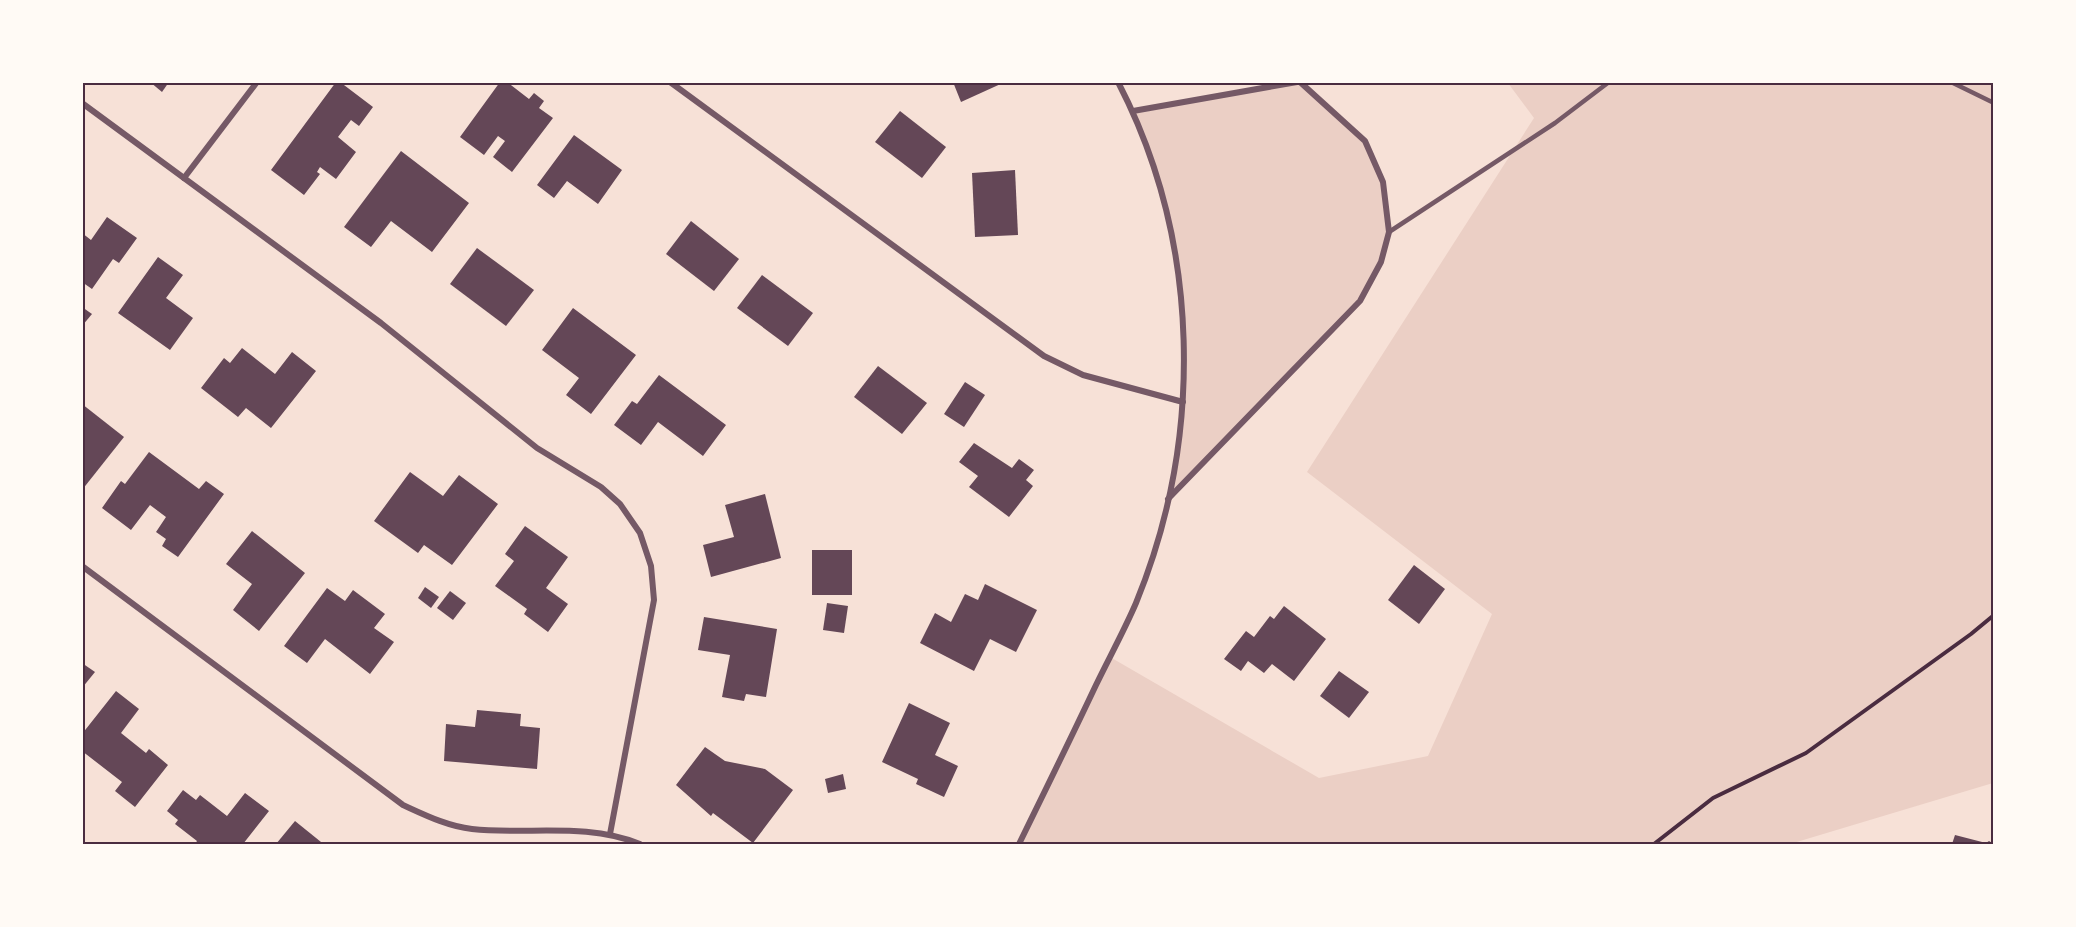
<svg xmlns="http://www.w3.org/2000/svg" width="2076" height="927" font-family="'Titillium Web',sans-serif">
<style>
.green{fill:#ebcfc5}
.building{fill:#644757}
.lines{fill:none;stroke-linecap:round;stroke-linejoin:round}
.path{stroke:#4a2c40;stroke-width:4}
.service{stroke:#755966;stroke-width:4.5}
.minor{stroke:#755966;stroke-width:6}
.neatline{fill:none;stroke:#4a2c40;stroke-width:2}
</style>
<rect width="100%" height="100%" fill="#f7e1d7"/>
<g class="green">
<path d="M1297 83 1365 141 1383 182 1389 232 1381 262 1360 301 1168 500 1175 463 1184 353 1171 232 1133 111Z"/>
<path d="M1508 83H1993V783L1790 844H1019L1110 657 1319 778 1428 756 1492 614 1307 472 1534 118Z"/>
</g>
<g class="building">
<path d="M150 82H169L162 92Z"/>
<path d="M336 82H340L373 107 359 126 351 120 338 137 356 152 336 179 320 167 317 172 320 174 304 195 271 170Z"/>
<path d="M500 82H507L529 99 534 93 544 101 539 108 553 118 512 172 493 157 505 141 498 136 484 155 460 137Z"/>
<path d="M953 82H1005L961 102Z"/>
<path d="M900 111 946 147 922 178 875 142Z"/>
<path d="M574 135 622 170 598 204 567 181 554 198 537 185Z"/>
<path d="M401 151 469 203 432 252 391 221 371 247 344 227Z"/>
<path d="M1015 170 1018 235 975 237 972 173Z"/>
<path d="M107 217 137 238 119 263 113 259 92 289 82 282V233L91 240Z"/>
<path d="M691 221 739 259 714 291 666 254Z"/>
<path d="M477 248 534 290 506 326 450 284Z"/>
<path d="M158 257 183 275 166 298 193 318 170 350 118 313Z"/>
<path d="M762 275 813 313 788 346 737 308Z"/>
<path d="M82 307 92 314 82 326Z"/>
<path d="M573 308 636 355 591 414 566 395 579 378 542 350Z"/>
<path d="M242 348 275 374 292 352 316 371 271 428 246 408 238 417 201 388 224 358 230 363Z"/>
<path d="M878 366 927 403 902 434 854 397Z"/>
<path d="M659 375 726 425 703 456 658 422 641 445 614 425 632 401 637 404Z"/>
<path d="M965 382 985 395 964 427 944 414Z"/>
<path d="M82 404 124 437 82 490Z"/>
<path d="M974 443 1012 468 1019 459 1034 470 1026 480 1033 486 1009 517 969 487 978 476 959 462Z"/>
<path d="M149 452 199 489 206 481 224 494 178 557 162 546 166 539 156 532 166 517 150 505 131 530 102 508 121 481 125 484Z"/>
<path d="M410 472 443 496 459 475 498 504 452 565 424 545 418 553 374 521Z"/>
<path d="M765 494 781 558 711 577 703 545 734 537 725 505Z"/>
<path d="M525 526 568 557 546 588 568 604 548 632 524 614 527 609 495 586 514 561 505 554Z"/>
<path d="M252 531 305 573 259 631 233 610 252 584 226 564Z"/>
<rect x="812" y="550" width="40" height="45"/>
<path d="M1414 565 1445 589 1419 624 1388 600Z"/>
<path d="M985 584 1037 610 1016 652 990 639 974 671 920 643 935 613 951 622 965 594 978 600Z"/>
<path d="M425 587 439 597 431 608 418 598Z"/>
<path d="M327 588 345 601 353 590 385 614 374 628 394 642 370 674 325 639 307 663 284 646Z"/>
<path d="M450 591 466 603 453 620 437 608Z"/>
<path d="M827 603 848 606 844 633 823 630Z"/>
<path d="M1284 606 1326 639 1294 681 1272 664 1264 673 1248 661 1241 671 1224 659 1246 631 1254 637 1270 616 1274 619Z"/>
<path d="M704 617 777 629 766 697 746 694 744 701 722 697 730 655 698 650Z"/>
<path d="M82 663 95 672 82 688Z"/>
<path d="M1339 671 1369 692 1349 718 1320 696Z"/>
<path d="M116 691 139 709 121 733 146 753 149 749 168 765 135 807 115 791 122 782 82 751V734Z"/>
<path d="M909 703 950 723 935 755 958 766 944 797 916 784 918 779 882 762Z"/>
<path d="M477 710 521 714 520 726 540 728 537 769 444 761 446 724 475 727Z"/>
<path d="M705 747 725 761 765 769 793 790 753 843 713 813 711 816 676 785Z"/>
<path d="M843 774 846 789 828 793 825 779Z"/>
<path d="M183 790 196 800 200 795 227 816 245 793 269 811 243 844H195L197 841 175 824 178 820 167 811Z"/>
<path d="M295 821 321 842 319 844H276Z"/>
<path d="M1955 835 1986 843 1989 841 1994 844H1952Z"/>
</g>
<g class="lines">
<path class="path" d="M1654 844 1713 798 1806 753 1971 634 1994 615"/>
<g class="service">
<path d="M1951 82 1994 103"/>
<path d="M1389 232 1555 123 1609 82"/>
</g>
<g class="minor">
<path d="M670 82 1044 356 1083 375 1183 402"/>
<path d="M82 103 381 323 537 448 601 487 620 504 640 533 651 566 654 600 610 834"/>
<path d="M1133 111 1297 82"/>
<path d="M184 178 257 82"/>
<path d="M1168 499 1360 301 1381 262 1389 232 1383 182 1365 141 1300 82"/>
<path d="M82 566 403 805C425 815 447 826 472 829 529 835 585 822 640 844"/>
<path d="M1019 844C1045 791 1071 738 1096 685 1109 658 1124 631 1136 603 1204 437 1201 242 1118 82"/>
</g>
</g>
<rect width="2076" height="927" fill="none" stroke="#fffaf5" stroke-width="168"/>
<rect x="84" y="84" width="1908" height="759" class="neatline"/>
</svg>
